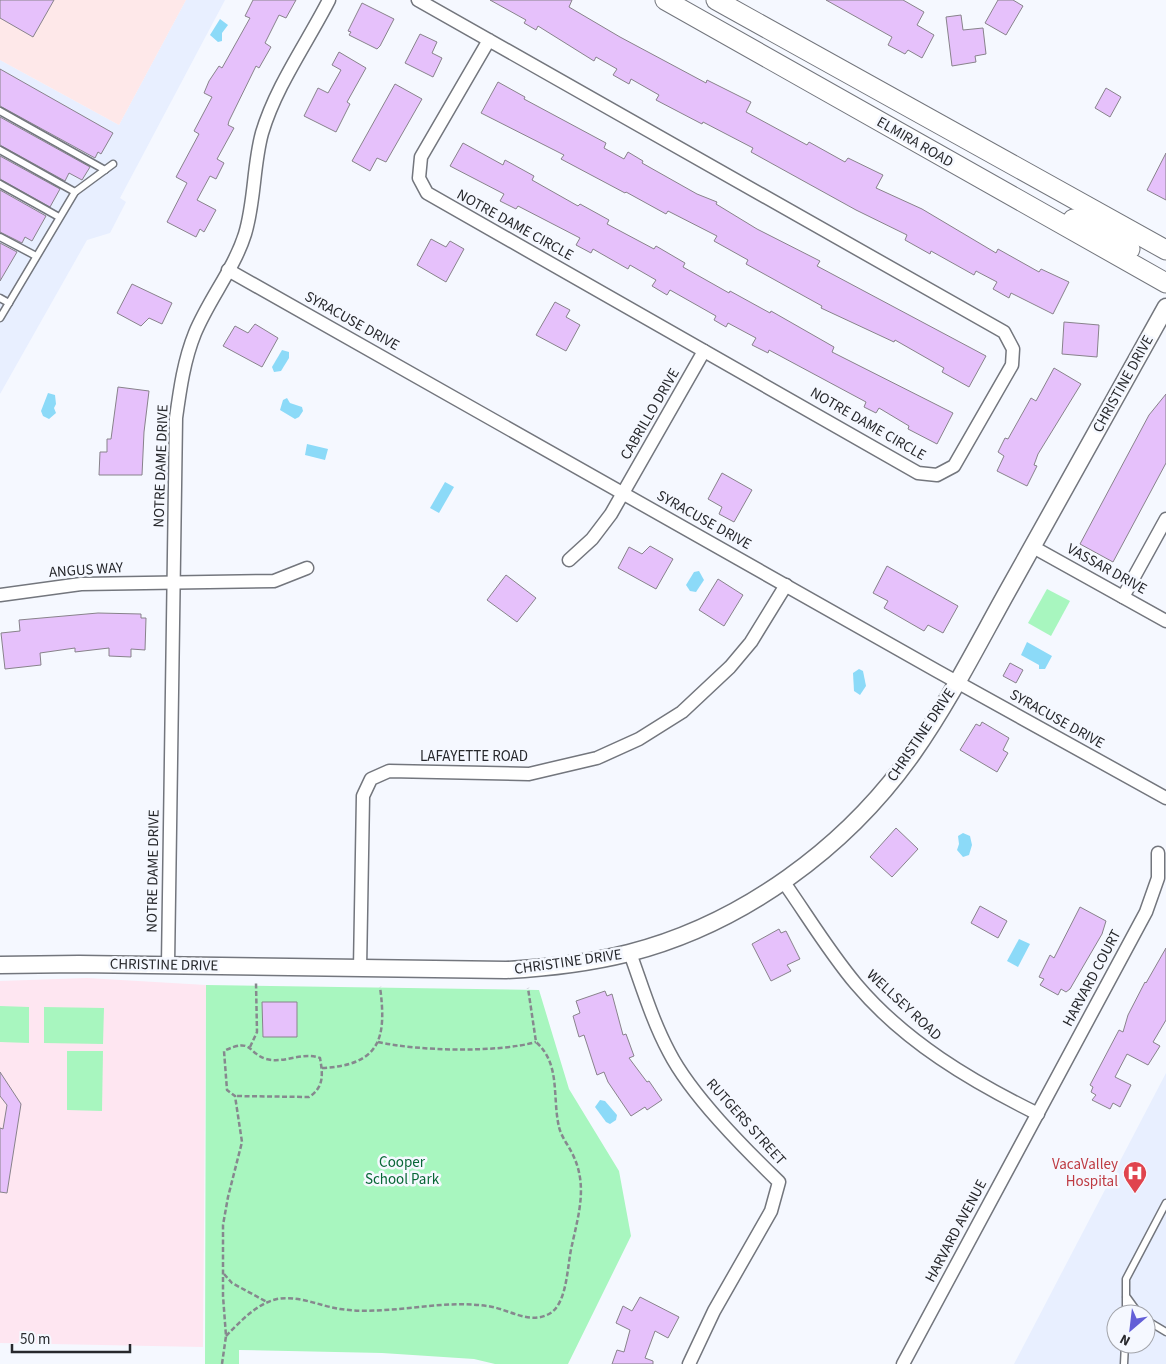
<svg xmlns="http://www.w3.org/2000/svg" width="1166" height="1364" font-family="'Source Sans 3',sans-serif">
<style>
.built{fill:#e8efff;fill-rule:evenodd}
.industrial{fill:#fee8e9}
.education{fill:#fee6f1}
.green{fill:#a8f6bf}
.water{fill:#8cdaf8}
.building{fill:#e6c1fb;stroke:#88838b}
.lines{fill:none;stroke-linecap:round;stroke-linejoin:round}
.service-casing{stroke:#73767d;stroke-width:9}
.minor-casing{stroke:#73767d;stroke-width:15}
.tertiary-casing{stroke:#73767d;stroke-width:19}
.secondary-casing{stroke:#73767d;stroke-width:21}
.path{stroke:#86888e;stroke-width:2.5;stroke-dasharray:5 2.5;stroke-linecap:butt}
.service{stroke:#fff;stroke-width:6}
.minor{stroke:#fff;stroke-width:12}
.tertiary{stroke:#fff;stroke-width:16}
.secondary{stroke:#fff;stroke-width:19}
.labels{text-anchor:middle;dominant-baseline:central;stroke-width:5;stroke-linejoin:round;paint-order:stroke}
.street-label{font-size:15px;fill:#27282c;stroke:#f5f8ff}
.park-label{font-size:15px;fill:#086636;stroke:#f5f8ff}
.health-label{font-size:15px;fill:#be3a42;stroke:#f5f8ff;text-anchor:end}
</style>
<rect width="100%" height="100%" fill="#f5f8ff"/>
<g class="built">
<path d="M186 0H225L120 198 126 202 110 233 87 240 0 394V60L119 125Z"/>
<path d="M1166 1073V1364H1014ZM1116 1314H1146V1344H1116Z"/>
</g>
<path class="industrial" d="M0 0H186L119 125 0 60Z"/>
<path class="education" d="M87 978 206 985 203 1347 0 1343V981Z"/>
<g class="green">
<path d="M1047 589 1070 601 1051 636 1028 623Z"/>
<path d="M206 985 539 990 569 1089 619 1171 631 1236 568 1364H495L474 1359 382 1353 239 1350V1364H205Z"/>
<path d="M0 1006 29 1007V1043L0 1042Z"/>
<path d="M44 1007 104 1008 103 1044 44 1043Z"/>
<path d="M67 1051H103L102 1111 67 1110Z"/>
</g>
<g class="water">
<path d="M220 19 228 25 222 33V41L218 42 210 35Z"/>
<path d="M282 350 289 352V358L281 371 274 372 272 367Z"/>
<path d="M48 393 55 395 56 404 54 408 56 413 49 419 43 416 41 411Z"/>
<path d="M287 398 290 403 302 407 303 411 299 417 295 419 280 410 283 400Z"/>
<path d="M307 444 328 449 325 460 305 455Z"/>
<path d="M445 482 454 487 439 513 430 508Z"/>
<path d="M699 571 704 580 696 592 690 591 686 585 694 572Z"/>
<path d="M1027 642 1052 656 1045 669H1039V665L1021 655Z"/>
<path d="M859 669 863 671 866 686 860 695 854 691 853 673Z"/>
<path d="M963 833 970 836 972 845 969 855 963 857 957 850 959 844 958 836Z"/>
<path d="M1019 939 1030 944 1018 967 1007 961Z"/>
<path d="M600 1100 605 1101 617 1115 616 1120 610 1124 606 1122 595 1107Z"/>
</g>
<g class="building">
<path d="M0 0H54L33 37 0 18Z"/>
<path d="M253 0H296L286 18 279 15 265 43 271 47 259 68 256 66 229 121 228 125 234 128 217 159 224 163 216 179 210 176 197 200 216 210 204 232 200 229 196 237 167 222 187 183 176 177 199 134 194 131 212 97 204 93 209 81 219 66 222 68 250 18 245 16Z"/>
<path d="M490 0H572L569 7 620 37 706 83 707 80 751 102 746 112 807 145 809 142 845 162 848 158 883 175 876 188 922 209 996 253 998 249 1039 272 1041 269 1069 282 1053 314 1011 293 1009 298 993 289 997 282 976 271 974 275 931 251 930 254 905 240 907 235 856 210 751 152 753 148 703 122 702 124 656 100 659 95 631 79 629 84 613 75 617 69 596 57 594 61 538 26 536 30 524 23 526 20Z"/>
<path d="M826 0H903L924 12 917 25 934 35 922 58 908 50 905 54 888 45 892 37Z"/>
<path d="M998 0H1013L1023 6 1006 35 985 23Z"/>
<path d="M362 3 394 19 380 46 377 49 349 35 351 32 348 31Z"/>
<path d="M961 15 963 30 983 28 986 54 975 56 976 62 952 66 946 17Z"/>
<path d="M420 34 437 42 432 53 442 58 433 77 405 63Z"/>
<path d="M339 52 366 68 347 102 350 104 336 132 304 116 318 88 328 93 341 70 332 65Z"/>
<path d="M0 69 113 133 101 154 98 152 95 158 0 106Z"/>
<path d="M498 82 525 97 524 99 606 143 604 148 624 159 628 152 643 161 642 163 697 194 717 202 716 204 757 229 820 261 817 266 986 356 969 387 942 372 944 368 895 340 894 342 821 308 822 306 746 264 748 260 714 241 717 236 668 211 666 214 626 192 625 193 561 159 564 155 481 113Z"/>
<path d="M395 84 422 99 386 162 377 158 370 171 352 161Z"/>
<path d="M1106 88 1121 97 1110 117 1095 108Z"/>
<path d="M0 117 90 167 82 180 69 173 65 181 0 145Z"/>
<path d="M463 143 503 165 505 160 534 176 532 180 578 206 580 204 609 220 607 224 654 249 656 246 685 263 683 267 729 293 730 291 770 313 771 311 834 347 832 352 953 413 937 444 908 429 909 426 879 408 876 413 864 407 866 402 769 350 768 353 752 345 756 338 728 323 726 327 714 320 716 316 670 290 667 295 652 286 656 280 630 265 628 269 593 249 591 253 576 245 580 238 518 206 516 209 500 201 504 194 450 166Z"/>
<path d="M1166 153V200L1147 190Z"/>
<path d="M0 156 60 189 50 207 0 179Z"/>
<path d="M0 190 46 216 32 241 25 237 22 243 0 232Z"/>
<path d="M431 239 446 247 450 241 464 249 446 282 417 265Z"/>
<path d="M0 243 17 252 0 281Z"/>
<path d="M132 284 172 303 162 324 149 318 141 326 117 313Z"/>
<path d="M555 302 570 310 566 317 580 325 566 351 536 335Z"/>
<path d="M1064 322 1099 325 1097 357 1062 354Z"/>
<path d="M255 324 278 338 262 367 223 346 235 326 248 333Z"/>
<path d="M1054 368 1081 384 1038 454 1034 465 1037 466 1027 486 997 471 1004 456 998 452 1005 438 1008 439 1031 398 1036 401Z"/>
<path d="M118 387 149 391 144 432 142 475H99L100 452H107V439H111Z"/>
<path d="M1166 394V463L1113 562 1080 544 1149 415Z"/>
<path d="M722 473 752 490 734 522 719 514 722 507 708 499Z"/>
<path d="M650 546 673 559 656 589 618 568 629 547 642 554Z"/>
<path d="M887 566 958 606 943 633 928 625 924 631 884 608 888 601 873 593Z"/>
<path d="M506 575 536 598 517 622 487 600Z"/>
<path d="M718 579 743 595 724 626 699 610Z"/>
<path d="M98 613 141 614V618H146L145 650 131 649V657L109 656V648L75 652V648L40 653 41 665 5 669 1 633 20 631 19 620Z"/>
<path d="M1010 663 1023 670 1016 683 1003 676Z"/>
<path d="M982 722 1009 738 1003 750 1008 753 997 772 960 750 976 724 980 726Z"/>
<path d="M896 828 918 849 892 877 870 857Z"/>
<path d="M980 906 1007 921 998 938 971 923Z"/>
<path d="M1080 907 1106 921 1102 934 1070 989 1066 992 1061 989 1058 995 1040 985 1044 979 1039 977 1050 955 1054 958Z"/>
<path d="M779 929 781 933 786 931 800 959 787 965 791 971 771 981 752 944Z"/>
<path d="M1166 948V1020L1153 1042 1160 1046 1148 1065 1127 1054 1115 1077 1131 1085 1120 1107 1113 1103 1110 1109 1092 1100 1096 1095 1091 1092 1093 1087 1090 1085 1119 1030 1123 1032 1128 1015 1145 982 1146 983Z"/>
<path d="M605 991 607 996 612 994 623 1035 626 1034 634 1056 629 1058 647 1082 649 1081 662 1100 647 1110 645 1107 631 1116 608 1082 604 1072 597 1075 584 1035 579 1037 573 1016 580 1013 576 1001Z"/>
<path d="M262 1002H297V1037H263Z"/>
<path d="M0 1072 21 1104 7 1193 0 1192V1128L3 1129 7 1105 0 1096Z"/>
<path d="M640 1297 679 1317 668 1338 655 1331 645 1358 653 1361V1364H612L617 1350 624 1352 630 1330 616 1323 623 1306 632 1311Z"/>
</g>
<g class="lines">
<g class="service-casing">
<g id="service">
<path d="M0 111 105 170"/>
<path d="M0 150 75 192"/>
<path d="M0 184 59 217"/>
<path d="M0 237 36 256"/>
<path d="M0 298 9 303"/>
<path d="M0 318 75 192 113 164"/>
<path d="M1126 1314V1298"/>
<path d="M1139 1314 1126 1296V1279L1166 1203"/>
<path d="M1146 1320 1166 1332"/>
<path d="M1124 1364 1125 1344"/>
</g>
</g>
<g class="minor-casing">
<g id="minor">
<path d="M418 0 1004 332 1013 349 1012 365 954 466 937 475 918 473 427 193 419 178 421 157 489 40"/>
<path d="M228 270 937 671 1166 798"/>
<path d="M1033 547 1166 621"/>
<path d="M569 560 592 539 611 514 704 351"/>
<path d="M0 595 81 584 274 581 307 568"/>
<path d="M1123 597 1166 519"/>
<path d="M783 881C807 915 829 952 856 984 905 1042 971 1081 1038 1114"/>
<path d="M630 953C642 986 652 1020 669 1052 691 1095 744 1148 779 1182L771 1211 714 1311 689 1364"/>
<path d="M168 965 176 418C180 389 184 360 195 333 209 299 234 269 245 234 255 201 253 166 262 133 276 86 307 43 329 0"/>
<path d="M360 969 363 796 371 779 389 771 529 774 597 758 639 739 682 712 730 667 751 642 786 585"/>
<path d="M903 1364 1146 912 1158 878V853"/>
</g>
</g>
<g class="tertiary-casing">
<path id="tertiary" d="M0 965 79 964 506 970C547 968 589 963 629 953 742 924 846 848 913 753 950 700 979 642 1011 585 1063 493 1114 400 1166 307"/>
</g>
<g class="secondary-casing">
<g id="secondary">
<path d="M665 0 1166 283"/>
<path d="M716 0 1166 250"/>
<path d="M1073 219 1130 249"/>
</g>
</g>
<g class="path">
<path d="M378 1042C418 1051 497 1053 536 1042"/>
<path d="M250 1047 257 1032 256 983"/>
<path d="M322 1068C380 1065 387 1039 380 987"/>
<path d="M224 1274 232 1283 267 1302"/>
<path d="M226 1336C241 1321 256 1304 277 1299 298 1295 320 1306 340 1309 389 1316 438 1299 487 1306 507 1308 528 1325 549 1314 568 1304 567 1264 572 1245 579 1213 588 1184 572 1153 568 1145 561 1136 559 1127 552 1097 561 1064 536 1042L528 988"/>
<path d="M222 1364 226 1336 223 1296V1225L228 1197 242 1142 235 1096 227 1090 224 1051C253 1037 247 1053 266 1059 285 1064 303 1051 320 1058 323 1075 324 1087 309 1097L235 1096"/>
</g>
<use href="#service" class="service"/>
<use href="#minor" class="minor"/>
<use href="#tertiary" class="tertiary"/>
<use href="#secondary" class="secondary"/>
</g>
<defs>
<g id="hospital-pin" transform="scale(1.25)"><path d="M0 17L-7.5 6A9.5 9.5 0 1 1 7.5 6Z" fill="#e0444e" stroke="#f5f8ff"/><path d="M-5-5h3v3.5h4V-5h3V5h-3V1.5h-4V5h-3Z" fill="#fff"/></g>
</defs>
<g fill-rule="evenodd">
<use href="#hospital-pin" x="1135" y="1173"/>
</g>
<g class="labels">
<g class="street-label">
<text transform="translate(915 142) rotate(30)">ELMIRA ROAD</text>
<text transform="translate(515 225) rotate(29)">NOTRE DAME CIRCLE</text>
<text transform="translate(352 321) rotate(29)">SYRACUSE DRIVE</text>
<text transform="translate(1123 384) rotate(-61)">CHRISTINE DRIVE</text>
<text transform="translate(650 414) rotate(-60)">CABRILLO DRIVE</text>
<text transform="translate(868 424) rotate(30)">NOTRE DAME CIRCLE</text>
<text transform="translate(161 466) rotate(-88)">NOTRE DAME DRIVE</text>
<text transform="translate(704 520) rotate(29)">SYRACUSE DRIVE</text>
<text transform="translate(1107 569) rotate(29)">VASSAR DRIVE</text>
<text transform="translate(86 570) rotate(-4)">ANGUS WAY</text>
<text transform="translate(1057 719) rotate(29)">SYRACUSE DRIVE</text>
<text transform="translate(921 735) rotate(-56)">CHRISTINE DRIVE</text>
<text x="474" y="756">LAFAYETTE ROAD</text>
<text transform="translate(153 871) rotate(-89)">NOTRE DAME DRIVE</text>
<text transform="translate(568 962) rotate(-8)">CHRISTINE DRIVE</text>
<text transform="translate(164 965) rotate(1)">CHRISTINE DRIVE</text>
<text transform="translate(1092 978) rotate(-62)">HARVARD COURT</text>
<text transform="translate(904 1005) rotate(43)">WELLSEY ROAD</text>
<text transform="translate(746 1122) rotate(48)">RUTGERS STREET</text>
<text transform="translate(956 1231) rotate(-62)">HARVARD AVENUE</text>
</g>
<g class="park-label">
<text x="402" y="1162">Cooper<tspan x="402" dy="17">School Park</tspan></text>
</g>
<g class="health-label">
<text x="1118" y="1164">VacaValley<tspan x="1118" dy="17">Hospital</tspan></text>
</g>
</g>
<g transform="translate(1131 1329) rotate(208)"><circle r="24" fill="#f5f8ff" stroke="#a3a5ab"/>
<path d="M0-4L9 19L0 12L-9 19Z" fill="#625ed7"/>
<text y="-8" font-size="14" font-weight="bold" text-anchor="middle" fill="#27282c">N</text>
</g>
<path d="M12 1344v8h118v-8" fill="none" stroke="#27282c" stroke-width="2.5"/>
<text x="20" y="1344" font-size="15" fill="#27282c" stroke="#f5f8ff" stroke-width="4" paint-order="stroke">50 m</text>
</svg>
